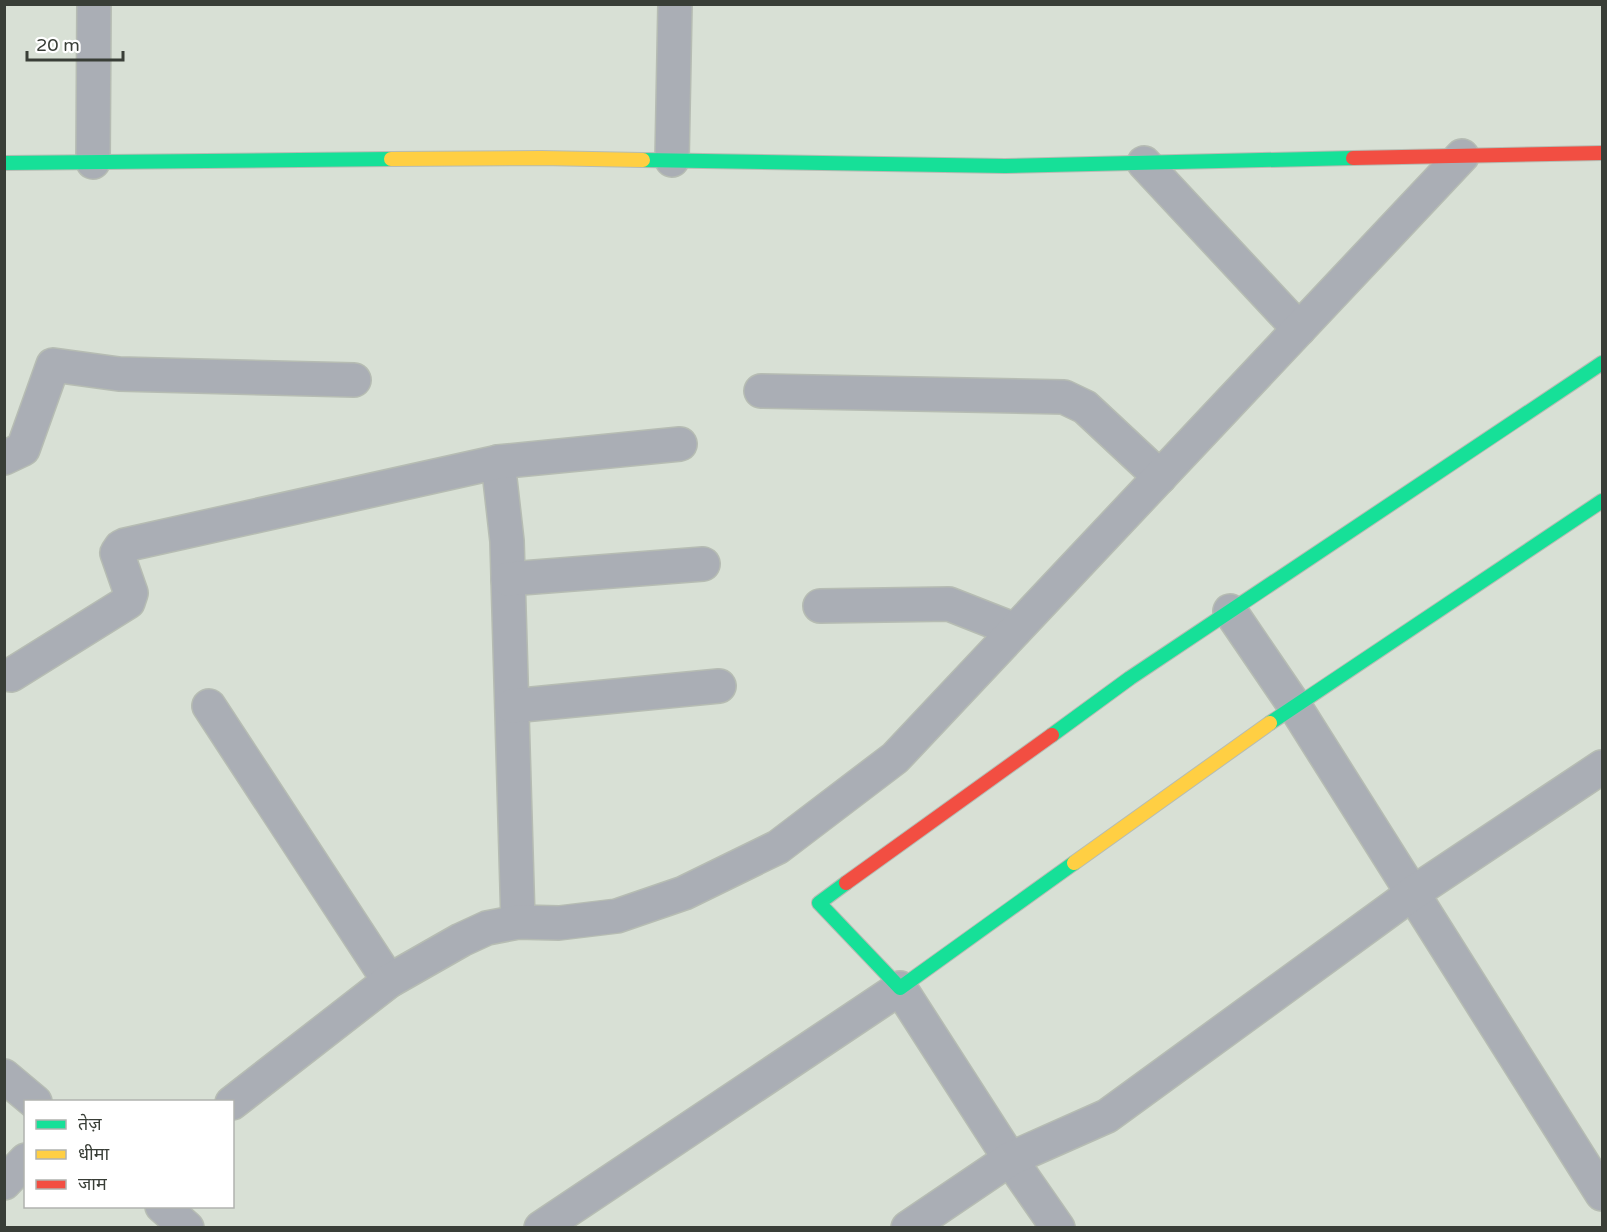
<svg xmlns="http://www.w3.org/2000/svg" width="1607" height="1232" font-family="'Varela Round','Noto Sans Devanagari',sans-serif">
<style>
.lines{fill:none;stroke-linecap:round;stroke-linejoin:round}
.street-casing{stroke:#b6bcb3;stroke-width:36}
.fast-casing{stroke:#b6bcb3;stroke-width:16}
.slow-casing{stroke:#b6bcb3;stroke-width:16}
.jam-casing{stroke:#b6bcb3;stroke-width:16}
.street{stroke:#aaaeb5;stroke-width:33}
.fast{stroke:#16e098;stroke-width:14}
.slow{stroke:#ffcf43;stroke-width:14}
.jam{stroke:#f24e42;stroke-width:14}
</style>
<rect width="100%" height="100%" fill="#d8e0d5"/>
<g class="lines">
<g class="street-casing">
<g id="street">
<path d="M672 160 675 4"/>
<path d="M93 162 94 4"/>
<path d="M1144 163 1299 329"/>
<path d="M761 391 1064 397 1085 407 1160 477"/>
<path d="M4 458 23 449 53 365 119 374 354 380"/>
<path d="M498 462 507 541 518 922"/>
<path d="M508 579 703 564"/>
<path d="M820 606 949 604 1015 630"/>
<path d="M1230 611 1294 705 1602 1194"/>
<path d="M11 675 128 602 131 593 117 553 121 547 125 545 498 462 680 444"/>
<path d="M209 706 389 981"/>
<path d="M512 706 719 686"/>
<path d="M4 1076 35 1102"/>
<path d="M232 1103 389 981 461 940 487 928 518 922 559 923 617 916 684 893 778 847 895 758 1462 156"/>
<path d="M4 1183 26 1160"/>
<path d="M162 1206 187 1228"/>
<path d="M541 1228 900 988 1010 1159 1058 1228"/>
<path d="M908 1228 1010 1159 1107 1116 1413 893 1602 767"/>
</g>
</g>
<g class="fast-casing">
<g id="fast">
<path d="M643 160 1005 166 1353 158"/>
<path d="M4 163 391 159"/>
<path d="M1270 723 1602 501"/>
<path d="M1052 735 1130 678 1602 363"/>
<path d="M846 883 819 903 900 988 1074 863"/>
</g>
</g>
<g class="slow-casing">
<g id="slow">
<path d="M391 159 541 158 643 160"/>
<path d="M1074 863 1270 723"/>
</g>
</g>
<g class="jam-casing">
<g id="jam">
<path d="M1353 158 1602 153"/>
<path d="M846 883 1052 735"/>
</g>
</g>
<use href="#street" class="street"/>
<use href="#fast" class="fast"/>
<use href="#slow" class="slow"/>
<use href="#jam" class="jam"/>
</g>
<rect width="1607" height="1232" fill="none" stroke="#393e37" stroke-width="12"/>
<rect x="24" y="1100" width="210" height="108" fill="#ffffff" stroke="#b0b2af" stroke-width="1.5"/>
<rect x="36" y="1120" width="30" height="9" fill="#16e098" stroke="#b0b2af" stroke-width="1.5"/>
<text x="78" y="1130" font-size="18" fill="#393e37">तेज़</text>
<rect x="36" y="1150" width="30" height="9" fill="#ffcf43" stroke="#b0b2af" stroke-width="1.5"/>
<text x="78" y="1160" font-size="18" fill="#393e37">धीमा</text>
<rect x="36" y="1180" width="30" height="9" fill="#f24e42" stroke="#b0b2af" stroke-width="1.5"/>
<text x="78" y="1190" font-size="18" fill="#393e37">जाम</text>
<path d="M27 51v9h96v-9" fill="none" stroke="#393e37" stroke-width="3"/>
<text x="36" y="51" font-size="18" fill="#393e37" stroke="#ffffff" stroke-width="4.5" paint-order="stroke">20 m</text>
</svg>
